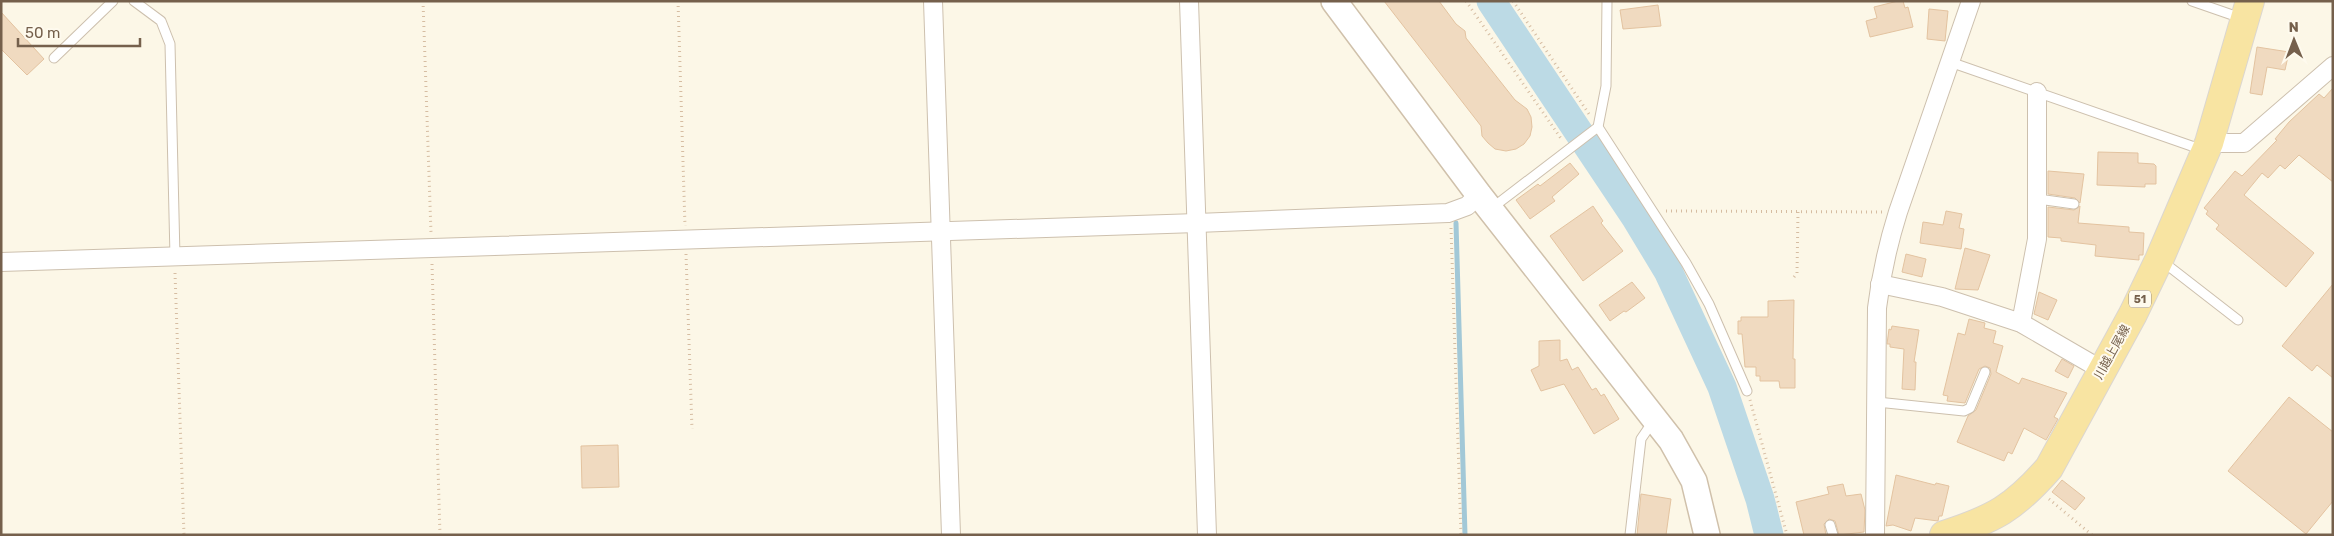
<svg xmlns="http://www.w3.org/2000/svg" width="2334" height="536" font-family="Rubik,'Noto Sans JP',sans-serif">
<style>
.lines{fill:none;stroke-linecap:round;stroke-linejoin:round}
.stream{stroke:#a2c8d7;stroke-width:5}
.river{stroke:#bcdae5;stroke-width:29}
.building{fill:#f0dac0;stroke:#e3c3a0}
.lane-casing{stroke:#cdc0ae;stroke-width:11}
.street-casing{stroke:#cdc0ae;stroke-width:20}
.secondary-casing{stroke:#d0c1ab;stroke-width:28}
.primary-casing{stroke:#dbd6d0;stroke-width:30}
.path{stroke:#d6bda2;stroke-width:3;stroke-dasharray:1 4;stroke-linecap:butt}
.lane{stroke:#fff;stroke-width:9}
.street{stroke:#fff;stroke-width:18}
.secondary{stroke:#fff;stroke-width:25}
.primary{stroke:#f8e4a2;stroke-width:28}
.labels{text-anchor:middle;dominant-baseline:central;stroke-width:4;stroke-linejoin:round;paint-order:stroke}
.shield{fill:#fefaee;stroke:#9e8e7d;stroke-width:1}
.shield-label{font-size:11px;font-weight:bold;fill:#75604c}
.street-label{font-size:12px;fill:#75604c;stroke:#fefaee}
</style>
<rect width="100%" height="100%" fill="#fcf7e7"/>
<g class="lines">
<path class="stream" d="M1456 223 1465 535"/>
<path class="river" d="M1491 1 1636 218 1668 271 1722 387 1760 499 1769 535"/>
</g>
<g class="building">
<path d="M1384 1H1439L1456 24 1465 31 1466 38 1515 100 1527 109 1531 117 1532 127 1530 136 1524 144 1516 149 1506 151 1495 149 1488 143 1482 136 1481 126Z"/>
<path d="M1898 1H1903L1905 8 1908 7 1913 27 1870 37 1866 21 1877 18 1874 7Z"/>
<path d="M1658 5 1661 26 1623 29 1620 10Z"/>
<path d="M1929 9 1948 11 1945 41 1927 39Z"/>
<path d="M1 12 44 59 27 75 1 49Z"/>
<path d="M2257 47 2289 52 2285 70 2267 67 2262 95 2250 93Z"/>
<path d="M2333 88V182L2299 155 2285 169 2280 165 2268 178 2262 173 2244 195 2314 253 2286 287 2216 229 2219 225 2206 214 2208 211 2204 208 2235 171 2242 176 2277 140 2275 139 2289 122 2319 94 2324 98Z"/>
<path d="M2098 152 2138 153V163L2154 164 2156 166V184H2145V187L2097 185Z"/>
<path d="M1570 163 1579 174 1552 197 1555 201 1530 219 1516 200 1538 184 1540 186Z"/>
<path d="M2048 171 2084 174 2080 203 2075 198 2048 194Z"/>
<path d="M1593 206 1603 221 1601 223 1623 251 1583 281 1550 236Z"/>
<path d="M2080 206 2078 223 2129 227V232L2144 233 2143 255H2139V260L2095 256 2096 245 2061 241V238L2048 237V207L2074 210Z"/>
<path d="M1946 211 1962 214 1959 228 1964 229 1961 249 1920 243 1923 222 1943 225Z"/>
<path d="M1965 248 1990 255 1978 290 1955 289Z"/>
<path d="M1906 254 1926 259 1922 277 1902 272Z"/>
<path d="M1632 282 1645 298 1626 312 1624 311 1610 321 1599 305Z"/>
<path d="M2333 284V378L2317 365 2312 371 2282 346Z"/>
<path d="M2039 292 2057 300 2048 320 2034 314Z"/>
<path d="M1794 300 1793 359H1795V388H1780L1779 381H1760V376H1756V367H1745L1742 334H1738V321H1741V317H1768V301Z"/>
<path d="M1969 319 1985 323 1984 328 1996 331 1993 343 2003 346 1996 372 2019 384 2022 378 2067 393 2054 417 2058 419 2046 440 2024 428 2012 454 2008 452 2004 461 1957 442 1968 416 1976 410 1991 374 1990 368 1985 366 1979 369 1965 403 1947 401 1948 396 1943 395 1958 333 1965 335Z"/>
<path d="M1892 326 1919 330 1914 362H1916L1915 390 1902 389 1904 349 1890 347V344H1887L1889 329 1891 330Z"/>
<path d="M1560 340V361L1567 359 1572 370 1578 367 1592 390 1596 388 1601 396 1604 394 1619 419 1594 434 1564 384 1541 391 1531 370 1539 366V341Z"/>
<path d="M2062 359 2074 366 2068 378 2055 371Z"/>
<path d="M2289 397 2333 432V501L2306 534 2228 471Z"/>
<path d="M618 445 619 487 582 488 581 446Z"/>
<path d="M1896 475 1935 485 1936 483 1949 486 1942 516H1939L1938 521 1915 518 1911 531 1893 525 1886 526Z"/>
<path d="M2062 480 2085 498 2075 510 2052 492Z"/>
<path d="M1843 484 1846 496 1861 494 1865 510 1864 532 1839 535 1835 521 1829 519 1824 524 1826 535H1804L1796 502 1829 494 1827 487Z"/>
<path d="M1641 494 1671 499 1666 535H1637Z"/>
</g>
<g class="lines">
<g class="lane-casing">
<g id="lane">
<path d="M134 1 161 21 170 44 175 257"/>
<path d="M2192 1 2241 18"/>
<path d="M54 58 113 1"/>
<path d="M1950 62 2203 150"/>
<path d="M1598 127 1686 263 1709 304 1747 391"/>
<path d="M2038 199 2074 204"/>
<path d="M1492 208 1598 127 1606 86 1607 1"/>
<path d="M2162 261 2238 320"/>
<path d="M1877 402 1964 411 1970 408 1985 372"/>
<path d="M1830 525 1833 535"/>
<path d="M1630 535 1641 439 1654 420"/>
</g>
</g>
<g class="street-casing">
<g id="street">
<path d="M933 1 951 535"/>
<path d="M1189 1 1207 535"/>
<path d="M2209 143H2244L2333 66"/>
<path d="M1 262 1197 223 1448 213 1467 206 1479 195"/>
<path d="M1880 284 1942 297 2021 323 2102 370"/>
<path d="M2021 323 2037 239V92"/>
<path d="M1875 535 1877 308C1881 275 1888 244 1898 212L1971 1"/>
</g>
</g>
<g class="secondary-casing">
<path id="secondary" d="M1334 1 1479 195 1671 440 1694 481 1707 535"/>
</g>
<g class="primary-casing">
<path id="primary" d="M1944 535C1994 519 2014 508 2049 468L2133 314 2159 260 2209 143 2250 1"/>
</g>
<g class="path">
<path d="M423 1 431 233"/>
<path d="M678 1 685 226"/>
<path d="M1466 1 1562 140"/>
<path d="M1513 1 1589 114"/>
<path d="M1666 211 1882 212"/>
<path d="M1451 228 1461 535"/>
<path d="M686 254 692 429"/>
<path d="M432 264 440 535"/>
<path d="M175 273 184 535"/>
<path d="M1794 277 1797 273 1798 212"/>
<path d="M1750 400 1787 535"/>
<path d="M2049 499 2092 535"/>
</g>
<use href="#lane" class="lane"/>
<use href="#street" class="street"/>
<use href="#secondary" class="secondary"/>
<use href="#primary" class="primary"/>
</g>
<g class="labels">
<rect class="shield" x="2129" y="290.5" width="22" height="17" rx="4"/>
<g class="shield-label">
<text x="2140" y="299">51</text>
</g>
<g class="street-label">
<text transform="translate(2112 352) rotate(-61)">川越上尾線</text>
</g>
</g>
<rect width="2334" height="536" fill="none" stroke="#75604c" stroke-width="5"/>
<g transform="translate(2294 40) rotate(359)" stroke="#fefaee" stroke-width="4" paint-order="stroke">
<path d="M0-4L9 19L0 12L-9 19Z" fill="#75604c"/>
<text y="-8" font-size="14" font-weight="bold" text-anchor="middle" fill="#75604c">N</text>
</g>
<path d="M18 38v8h122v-8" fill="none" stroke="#75604c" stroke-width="2.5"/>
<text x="25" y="38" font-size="15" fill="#75604c" stroke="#fefaee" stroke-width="4" paint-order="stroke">50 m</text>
</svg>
